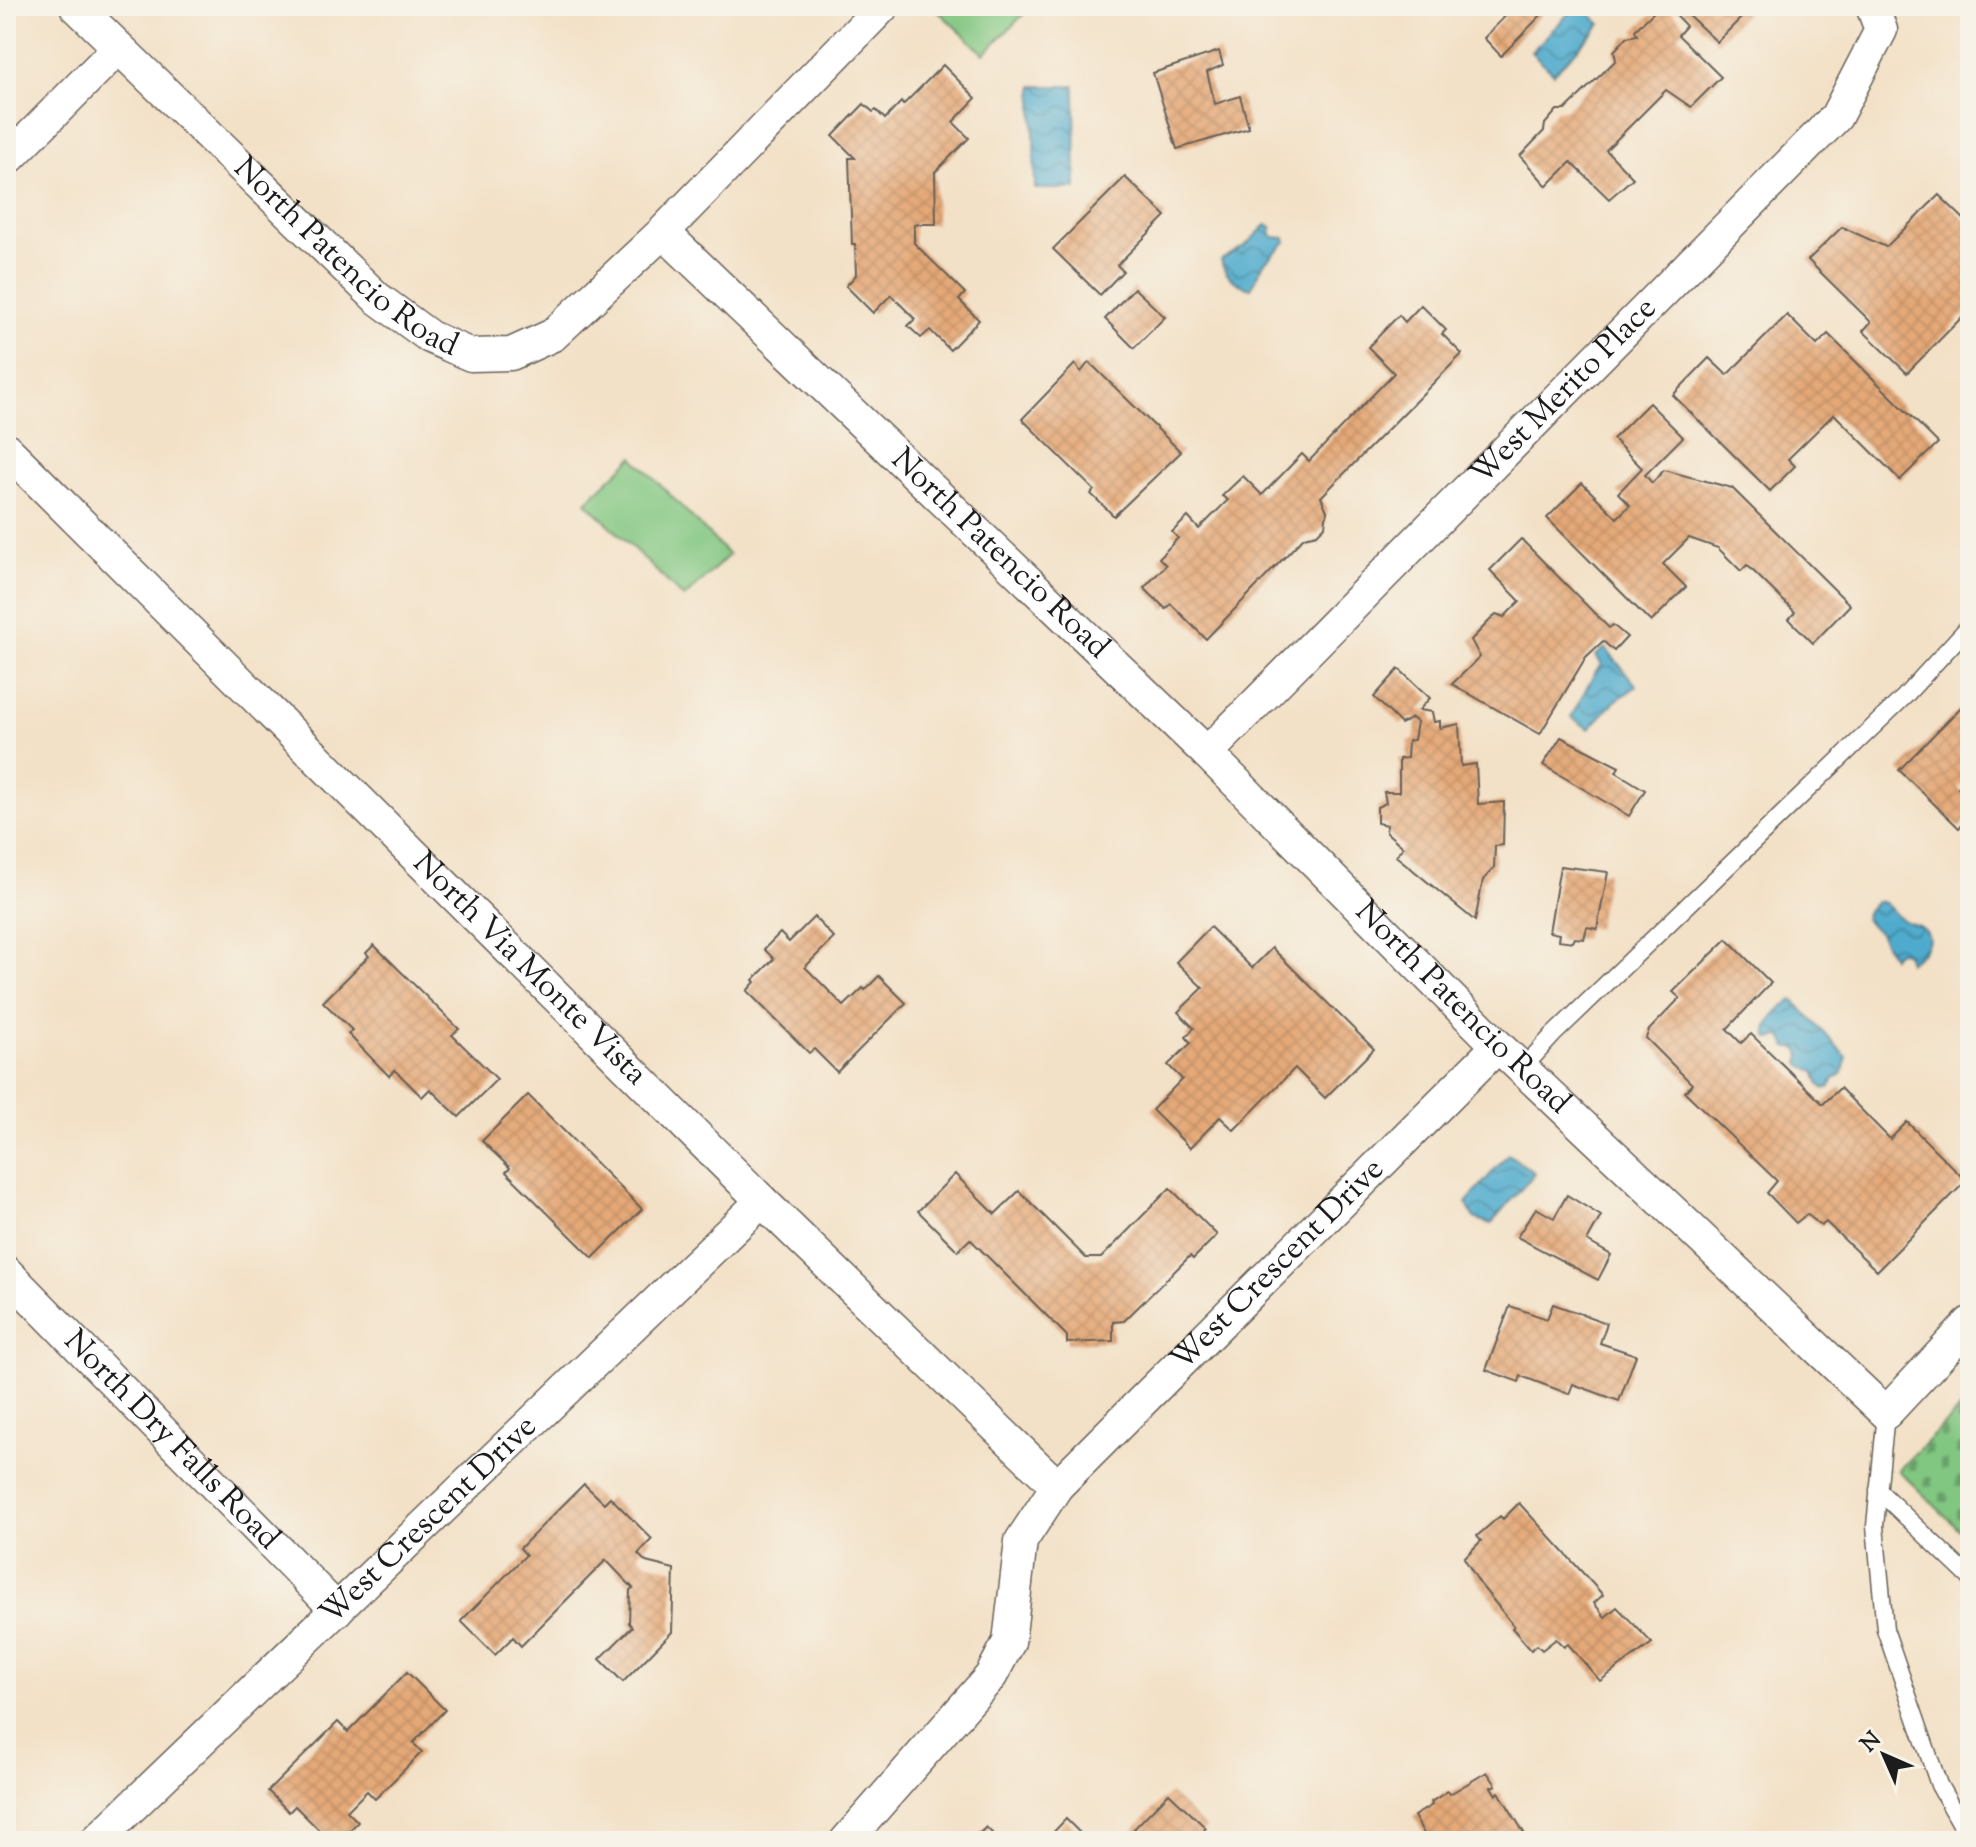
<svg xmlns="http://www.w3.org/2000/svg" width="1976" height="1847" font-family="'Sorts Mill Goudy',serif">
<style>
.green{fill:#81c681;stroke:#4e714e;stroke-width:2}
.cemetery{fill:url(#cemetery-stones);stroke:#4e714e;stroke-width:2}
.water{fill:url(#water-waves);stroke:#366474;stroke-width:2}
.building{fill:url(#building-cross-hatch)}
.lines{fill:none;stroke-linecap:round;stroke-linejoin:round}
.service-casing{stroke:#676158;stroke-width:19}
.minor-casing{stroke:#676158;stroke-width:35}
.service{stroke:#fff;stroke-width:16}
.minor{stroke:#fff;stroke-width:32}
.labels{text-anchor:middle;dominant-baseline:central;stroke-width:8;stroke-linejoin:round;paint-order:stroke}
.street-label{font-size:32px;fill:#1c1c1c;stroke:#f7f3e8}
</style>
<defs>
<pattern id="cemetery-stones" width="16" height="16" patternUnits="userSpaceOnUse" patternTransform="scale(2)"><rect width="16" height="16" fill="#81c681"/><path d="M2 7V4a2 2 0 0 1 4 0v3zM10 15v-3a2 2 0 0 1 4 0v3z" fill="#69a069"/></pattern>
<pattern id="water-waves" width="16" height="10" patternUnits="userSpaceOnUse" patternTransform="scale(2)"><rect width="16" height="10" fill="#4fabcd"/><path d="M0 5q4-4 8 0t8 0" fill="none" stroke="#418aa6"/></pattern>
<pattern id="building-cross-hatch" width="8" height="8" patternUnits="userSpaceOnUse" patternTransform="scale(2)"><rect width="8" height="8" fill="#e5a978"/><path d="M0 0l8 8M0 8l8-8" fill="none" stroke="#c49167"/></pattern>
</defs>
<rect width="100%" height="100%" fill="#f7f3e8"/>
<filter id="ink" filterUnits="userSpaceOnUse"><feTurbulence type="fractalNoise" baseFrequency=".0125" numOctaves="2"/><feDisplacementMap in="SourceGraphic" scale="16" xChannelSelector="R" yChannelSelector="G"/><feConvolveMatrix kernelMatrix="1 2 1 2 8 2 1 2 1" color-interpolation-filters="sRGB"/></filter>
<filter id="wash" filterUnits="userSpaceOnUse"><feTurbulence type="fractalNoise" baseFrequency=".006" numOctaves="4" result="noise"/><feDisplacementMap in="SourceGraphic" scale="32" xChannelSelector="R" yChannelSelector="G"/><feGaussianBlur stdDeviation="1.8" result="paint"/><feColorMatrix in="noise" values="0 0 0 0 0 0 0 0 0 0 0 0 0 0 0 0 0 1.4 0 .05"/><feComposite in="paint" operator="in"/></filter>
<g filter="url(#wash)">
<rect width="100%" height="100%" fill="#f3e1c7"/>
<g class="green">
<path d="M943 6H1032L984 54 938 11Z"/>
<path d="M633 457 729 555 684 598 586 502Z"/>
</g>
<path class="cemetery" d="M1970 1399V1540L1898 1470Z"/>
<g class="water">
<path d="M1576 6H1581L1601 24 1554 73 1531 52Z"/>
<path d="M1033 86H1075L1076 189H1035Z"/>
<path d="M1267 224 1272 228 1271 234 1273 237 1285 238 1286 242 1264 263 1251 288C1236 285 1224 275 1221 260L1246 245Z"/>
<path d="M1605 648 1637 686 1614 702 1589 729 1571 717 1595 673 1602 665 1596 656Z"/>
<path d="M1877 901 1884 902C1890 908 1896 916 1903 920 1909 924 1915 924 1921 927 1939 939 1921 955 1909 962L1906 953C1900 949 1895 951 1892 957L1879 933 1865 919C1865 910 1871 906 1877 901Z"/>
<path d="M1793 1000 1847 1057 1842 1074 1834 1079 1829 1088 1824 1089 1820 1085 1815 1071 1803 1067 1800 1063C1801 1057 1802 1052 1796 1048H1788L1782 1037 1779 1036 1771 1039 1767 1036C1766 1019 1779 1008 1793 1000Z"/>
<path d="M1508 1154 1535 1173 1491 1224 1474 1218 1466 1203Z"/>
</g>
<g id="blocks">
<g class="building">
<path d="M1515 6H1550L1501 56 1484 38Z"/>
<path d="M1660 6H1667L1686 26 1678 35 1721 77 1691 107 1666 90 1606 150 1633 178 1609 199 1571 162 1547 186 1520 156 1544 131 1545 124 1557 110H1565L1616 60 1614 51 1627 37 1637 35 1635 30Z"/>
<path d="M1687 6H1743L1748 11 1717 42 1683 10Z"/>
<path d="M1219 51 1223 65 1207 72 1215 104 1240 96 1249 128 1177 149 1153 73Z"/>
<path d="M943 65 976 98 953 122 969 138 935 172 936 224H914V243L965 293 959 300 979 320 950 350 930 330 921 338 908 326 915 319 891 295 873 313 846 286 856 275 855 244H852L849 158H855L833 136 864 104 873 112 876 110 885 119 901 102 903 105Z"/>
<path d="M1125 177 1166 216 1117 265 1123 271 1100 295 1053 249Z"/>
<path d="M1939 195 1970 225V309L1907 373 1863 331 1871 322 1808 260 1842 227 1886 247Z"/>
<path d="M1134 288 1165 317 1134 348 1105 319Z"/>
<path d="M1421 305 1446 330 1442 334 1462 354 1321 497 1327 511 1325 526 1317 534 1304 537 1206 639 1171 604 1166 609 1144 588 1166 565 1159 558 1178 538 1172 532 1188 517 1199 529 1228 500 1222 496 1243 476 1262 495 1302 454 1309 461 1394 373 1368 347 1399 315 1405 322Z"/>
<path d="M1787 315 1817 345 1828 334 1938 443 1900 480 1834 414 1788 459 1795 466 1770 491 1673 395 1709 358 1727 375Z"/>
<path d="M1089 362 1181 452 1114 516 1091 494 1094 490 1022 419 1075 364 1081 372Z"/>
<path d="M1649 403 1683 437 1645 475 1652 483 1664 470 1732 488 1850 605 1813 643 1789 619 1795 612 1747 565 1741 571 1718 548 1689 538 1663 564 1686 587 1651 622 1547 518 1582 483 1617 518 1630 505 1618 493 1642 468 1613 439Z"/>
<path d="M1521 539 1609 628 1613 625 1627 637 1614 651 1603 641 1586 657 1540 734 1452 684 1480 657 1471 640 1496 614 1504 617 1520 601 1490 570Z"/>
<path d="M1399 669 1430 698 1419 710 1432 712 1434 722 1440 721V728L1459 724 1461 766 1476 764 1478 804 1504 802 1503 845 1495 846 1494 868 1483 880 1475 921 1396 856 1403 847 1386 832 1387 825 1377 823V807L1386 803 1384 792H1399V759L1407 758 1408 741 1414 740 1417 722 1412 718 1401 724 1374 697Z"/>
<path d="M1970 698V788H1964L1961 785 1958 788 1970 800V817L1959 828 1899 770Z"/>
<path d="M1561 737 1619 767 1616 772 1645 790 1629 816 1543 765Z"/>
<path d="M1560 866 1608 872 1597 929 1587 927 1584 939 1575 938 1573 942 1558 940 1559 934 1549 932Z"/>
<path d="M814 917 834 938 805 967 844 1006 863 988 865 990 879 976 906 1003 837 1072 814 1049 809 1053 747 991 755 982 753 980 774 959 764 949 780 933 789 942Z"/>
<path d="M1210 927 1252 968 1272 948 1374 1049 1325 1098 1295 1068 1234 1130 1220 1117 1190 1148 1152 1110 1182 1079 1168 1065 1191 1043 1186 1037 1194 1028 1178 1012 1203 988 1176 962Z"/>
<path d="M1727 939 1771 983 1727 1029 1741 1043 1751 1034 1823 1104 1840 1088 1890 1139 1907 1122 1966 1181 1877 1271 1826 1222 1821 1226 1807 1214 1796 1223 1767 1193 1777 1181 1685 1092 1692 1084 1646 1038 1649 1030 1680 998 1673 992Z"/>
<path d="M374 945 459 1029 452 1035 497 1079 459 1117 430 1089 422 1097 395 1070 389 1076 348 1034 352 1030 323 1002 369 956 366 953Z"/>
<path d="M528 1095 642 1209 593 1258 506 1172 510 1168 482 1141Z"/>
<path d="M955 1174 995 1214 1019 1191 1086 1258H1101L1170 1188 1217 1235 1193 1259 1190 1256 1124 1321 1113 1322V1341L1067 1343V1336L970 1239 958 1251 918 1211Z"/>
<path d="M1567 1195 1601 1216 1587 1241 1611 1255 1598 1280 1517 1237 1536 1208 1554 1218Z"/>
<path d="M1553 1304 1607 1323 1600 1343 1636 1355 1619 1401 1573 1384 1569 1394 1521 1376 1519 1382 1486 1370 1510 1306 1547 1319Z"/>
<path d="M584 1484 604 1503 610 1497 652 1539 638 1554 646 1562 674 1569 672 1632 623 1682 600 1659 632 1627 629 1623 630 1590 633 1588 606 1560 521 1646 513 1637 495 1655 461 1621 526 1555 520 1548Z"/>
<path d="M1519 1503 1603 1595 1594 1603 1605 1617 1617 1607 1652 1643 1600 1681 1568 1644 1564 1647 1556 1639 1542 1650 1537 1645 1531 1650 1512 1628 1514 1626 1480 1584 1464 1558 1481 1541 1477 1536 1500 1516 1503 1519Z"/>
<path d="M407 1672 445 1710 413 1743 422 1752 375 1799 367 1791 347 1811 358 1822 339 1841H330L295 1806 289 1812 268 1791 338 1722 348 1732Z"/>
<path d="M1487 1772 1496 1785 1491 1787 1496 1795 1499 1792 1529 1841H1428L1414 1816 1432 1805 1431 1802 1448 1791 1450 1794Z"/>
<path d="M1169 1793 1206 1828 1194 1841H1122Z"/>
<path d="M1066 1819 1088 1841H1045Z"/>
<path d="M986 1827 1000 1841H972Z"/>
</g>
</g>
</g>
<g filter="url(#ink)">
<use href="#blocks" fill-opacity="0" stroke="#676158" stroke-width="2"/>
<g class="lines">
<g class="service-casing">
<g id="service">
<path d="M1522 1069 1553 1035 1904 697 1970 625"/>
<path d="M1886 1413 1875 1526 1885 1629 1939 1785 1970 1840"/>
<path d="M1878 1490 1970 1578"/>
</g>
</g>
<g class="minor-casing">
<g id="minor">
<path id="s1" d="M76 6 377 298 430 337 471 355 511 354 553 335 663 232 883 6"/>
<path d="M6 161 118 48"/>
<path id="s2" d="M663 232 1207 753 1498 1046 1886 1413 1970 1323"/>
<path id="s3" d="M6 449 762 1201 1057 1486"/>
<path id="s4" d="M1207 753 1836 117 1881 30 1872 6"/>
<path id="s5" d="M6 1272 337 1610"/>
<path id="s6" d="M96 1841 762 1201"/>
<path id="s7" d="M846 1841 991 1676 1009 1642 1021 1541 1057 1486 1498 1046"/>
</g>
</g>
<use href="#service" class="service"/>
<use href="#minor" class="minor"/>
</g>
</g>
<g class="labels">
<g class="street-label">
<text stroke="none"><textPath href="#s1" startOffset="370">North Patencio Road</textPath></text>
<text stroke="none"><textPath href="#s4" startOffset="508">West Merito Place</textPath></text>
<text stroke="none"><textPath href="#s2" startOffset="466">North Patencio Road</textPath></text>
<text stroke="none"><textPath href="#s3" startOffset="738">North Via Monte Vista</textPath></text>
<text stroke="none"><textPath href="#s2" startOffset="1114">North Patencio Road</textPath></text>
<text stroke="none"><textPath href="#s7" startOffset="738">West Crescent Drive</textPath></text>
<text stroke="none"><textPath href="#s5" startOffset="236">North Dry Falls Road</textPath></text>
<text stroke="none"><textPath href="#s6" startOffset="462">West Crescent Drive</textPath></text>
</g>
</g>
<rect width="1976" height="1847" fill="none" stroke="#f7f3e8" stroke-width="32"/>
<g transform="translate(1884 1755) rotate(315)" stroke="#f7f3e8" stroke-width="6" paint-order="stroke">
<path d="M0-6L14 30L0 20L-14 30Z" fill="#1c1c1c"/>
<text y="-12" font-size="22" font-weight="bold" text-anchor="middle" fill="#1c1c1c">N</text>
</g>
</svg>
